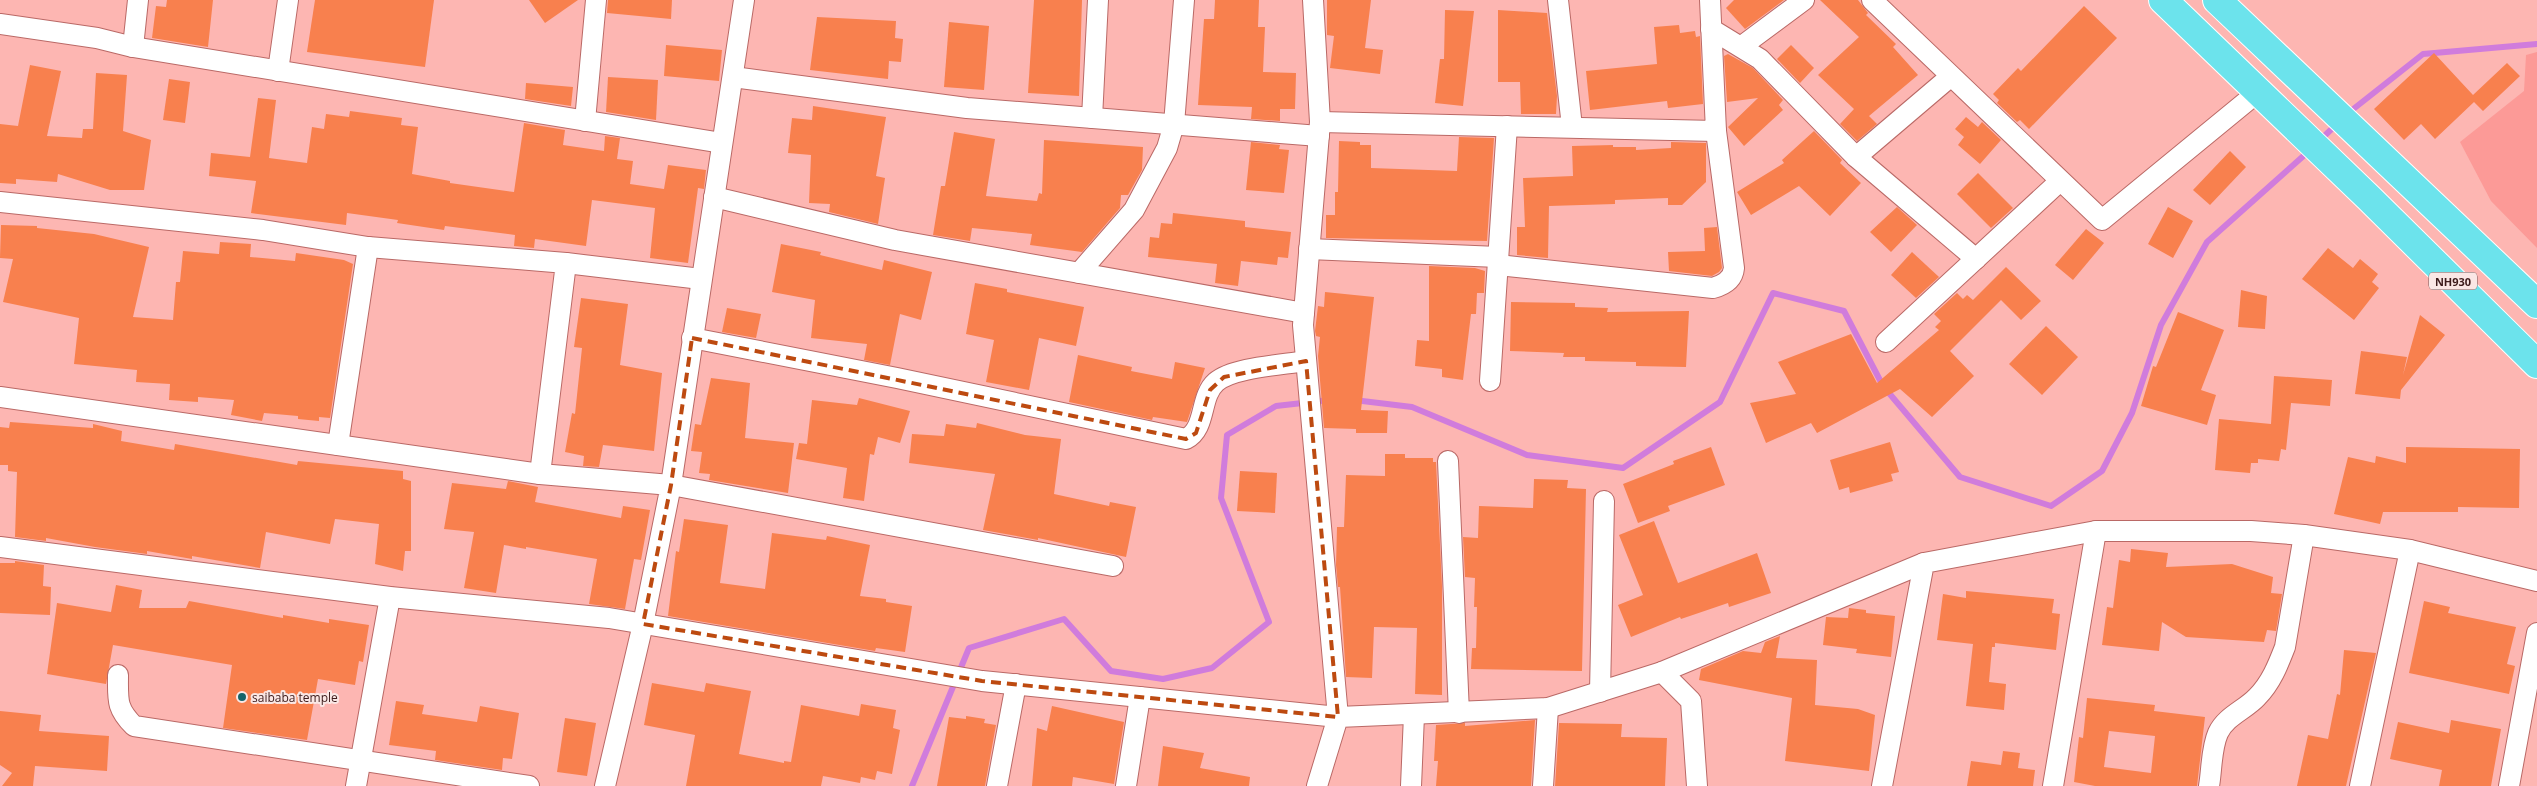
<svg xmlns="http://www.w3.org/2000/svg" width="2537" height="786" font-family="'Open Sans',sans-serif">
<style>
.green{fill:#fc9a97}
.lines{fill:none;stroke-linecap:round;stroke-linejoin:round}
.stream{stroke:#d07cdc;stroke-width:6}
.building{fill:#f8804e;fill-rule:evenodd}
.minor-casing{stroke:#ba6966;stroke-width:22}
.trunk-casing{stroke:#fff;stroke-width:30}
.minor{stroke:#fff;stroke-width:20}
.trunk{stroke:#6ce3ec;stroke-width:28}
.marked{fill:none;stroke:#bd4a10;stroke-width:4;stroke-dasharray:10 6;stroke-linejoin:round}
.poi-dot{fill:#15646a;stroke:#fae7e5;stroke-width:2}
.labels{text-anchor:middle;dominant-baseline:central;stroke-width:4;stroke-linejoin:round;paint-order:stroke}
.shield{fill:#fae7e5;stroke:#755858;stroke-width:1}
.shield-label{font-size:11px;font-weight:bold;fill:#3c1b1b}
.poi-label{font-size:12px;fill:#3c1b1b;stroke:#fae7e5;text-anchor:start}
</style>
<rect width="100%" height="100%" fill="#fdb6b2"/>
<path class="green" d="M2537 52V248L2491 201 2460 142 2524 91 2526 55Z"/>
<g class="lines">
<g class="stream">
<path d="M2347 114 2423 54 2537 44"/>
<path d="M2318 142 2338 123"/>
<path d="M1354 400 1412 407 1527 455 1623 468 1720 402 1773 293 1844 311 1883 386 1960 477 2051 506 2102 471 2132 413 2161 325 2207 242 2309 151"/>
<path d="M912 786 969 648 1064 619 1111 671 1163 679 1212 668 1269 622 1221 498 1227 435 1276 406 1329 400"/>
</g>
</g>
<g class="building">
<path d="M167 0H213L208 47 152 38 156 6 166 7Z"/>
<path d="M315 0H434L425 67 307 52Z"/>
<path d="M529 0H578L545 23Z"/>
<path d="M608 0H672L671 19 607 13Z"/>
<path d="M1034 0H1082L1079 96 1028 93Z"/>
<path d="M1215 0H1259L1258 27H1265L1263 72 1296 73 1295 109H1280V121L1251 119 1252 107 1198 105 1204 19H1214Z"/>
<path d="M1327 0H1371L1365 48 1383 50 1380 74 1330 68 1334 36 1327 35Z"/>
<path d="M1734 0H1784L1745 29 1726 8Z"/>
<path d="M1820 0H1858L1868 13 1866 15 1896 44 1893 47 1918 75 1869 116 1877 124 1857 141 1840 124 1854 109 1818 75 1859 37Z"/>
<path d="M2084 6 2117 38 2029 129 2020 120 2017 122 1997 103 1999 100 1993 94 2018 68 2021 71Z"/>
<path d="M1445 10 1474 11 1463 106 1435 103 1440 59H1444Z"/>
<path d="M1498 10 1547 13 1557 96 1556 114H1521L1520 82H1498Z"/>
<path d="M817 17 896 21 895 38 903 39 901 62 889 61 888 79 810 70Z"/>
<path d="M949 22 989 26 984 90 944 87Z"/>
<path d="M1679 25 1680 33 1695 31 1696 37 1700 36 1703 104 1668 108 1667 101 1590 110 1586 71 1657 64 1654 27Z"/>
<path d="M666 45 722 50 719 81 664 76Z"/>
<path d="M1791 45 1814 68 1800 83 1777 59Z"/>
<path d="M2434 53 2473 95 2507 63 2520 76 2483 111 2474 102 2435 139 2421 124 2404 140 2374 109Z"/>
<path d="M1728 54 1753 68 1783 100 1779 105 1783 110 1744 146 1728 127 1758 98 1727 102 1724 56Z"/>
<path d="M30 65 61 71 47 136 82 138 83 129H93L96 73 127 75 123 131 151 140 144 190H110L58 174 57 182 16 179V184L0 183V124L18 126Z"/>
<path d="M608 77 658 80 656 120 606 112Z"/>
<path d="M169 79 190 82 185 123 163 120Z"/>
<path d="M526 83 573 87 571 106 525 99Z"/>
<path d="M258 98 276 100 269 158 307 163 312 127 324 129 326 114 349 117 350 111 402 118 401 125 418 127 412 174 450 181V183L514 192 524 123 565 130 563 145 604 151 605 136 620 138 617 159 633 161 630 184 664 189 668 165 706 170 704 189 698 188 688 263 650 258 655 208 592 200 586 246 535 239 534 248 514 246 515 235 445 226 444 230 397 223 398 220 347 213 346 225 251 213 256 181 209 176 211 153 250 157Z"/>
<path d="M813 106 886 117 876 176 885 178 878 224 829 212 830 204 809 203 811 155 788 153 792 118 812 120Z"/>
<path d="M1966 117 1978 127 1982 122 2001 140 1980 164 1958 145 1964 137 1955 129Z"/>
<path d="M1814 131 1842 160 1840 163 1861 183 1830 216 1799 186 1751 215 1737 192 1784 163 1782 160Z"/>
<path d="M954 132 995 139 986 196 1037 201 1039 193 1042 194 1044 140 1143 147 1142 170 1128 195H1121L1120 208 1082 252 1030 245 1032 234 972 228 970 241 933 235 941 186H945Z"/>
<path d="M1459 137 1494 138 1487 241 1326 238V215H1335V192H1338L1339 141 1360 142V145H1371V168L1457 171Z"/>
<path d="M1251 142 1280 145 1279 149 1289 150 1284 193 1246 190Z"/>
<path d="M1671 142 1706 143V182L1682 205H1668V198L1615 200V204L1549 206 1548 258 1517 255V227H1525L1523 178 1573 176 1572 146 1613 145V147H1636V150L1671 148Z"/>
<path d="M2230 151 2246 167 2210 205 2193 190Z"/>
<path d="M1978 173 2013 208 1991 228 1957 194Z"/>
<path d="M1897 207 1917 225 1891 252 1870 232Z"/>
<path d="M2168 207 2193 221 2173 258 2148 244Z"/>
<path d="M1173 213 1245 221V227L1291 232 1288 258 1278 257 1277 265 1241 261 1238 286 1215 283 1217 264 1148 257 1150 237 1159 238 1161 223 1172 224Z"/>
<path d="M1 225 37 226V228L94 234 149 247 133 317 173 320 176 282H180L183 251 219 254 220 242 251 244 250 257 295 261 296 253 344 260 353 264 330 418 319 417V421L298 419V416L264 413 262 421 231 415 234 400 198 397V402L169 400 170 384 136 382 137 370 74 364 79 318 3 302 13 259 0 258Z"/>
<path d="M1717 227 1722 268 1719 272 1712 276 1669 271 1668 252 1705 251 1704 228Z"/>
<path d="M2086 229 2104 243 2073 280 2055 265Z"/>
<path d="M781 244 821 252 820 255 882 270 884 260 932 272 921 320 900 314 890 365 864 360 867 344 811 338 815 300 772 292Z"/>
<path d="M2328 248 2353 268 2360 259 2378 274 2372 282 2379 288 2354 320 2302 279Z"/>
<path d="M1912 252 1939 277 1916 298 1891 275Z"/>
<path d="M1429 266 1475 268 1485 271 1484 293H1477L1476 314H1471L1463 380 1442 377V369L1415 366 1417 340 1429 341Z"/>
<path d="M2006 267 2041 301 2021 320 2001 300 1950 351 1974 376 1932 417 1900 389 1817 433 1811 423 1766 443 1750 403 1796 394 1778 362 1851 334 1877 383 1939 330 1935 327 1941 321 1934 314 1957 293 1963 299 1967 295 1973 300Z"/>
<path d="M975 283 1007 289V292L1084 307 1076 346 1039 338 1029 390 986 382 994 340 966 334Z"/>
<path d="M2241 290 2267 296 2265 329 2238 327Z"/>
<path d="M1325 292 1374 297 1361 410 1388 411 1387 433H1356V429L1324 428 1318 356 1320 337 1316 336 1315 331 1318 306 1324 307Z"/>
<path d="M581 298 628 304 620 365 662 373 654 451 603 445 599 467 583 466 584 456 565 452 572 413 575 414 582 348 574 347Z"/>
<path d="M1511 302 1575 303V307L1608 308 1607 312 1689 311 1686 367 1636 366V362L1585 361V357H1563L1564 353 1510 351Z"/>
<path d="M727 308 761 314 756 338 722 332Z"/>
<path d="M2178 312 2224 330 2201 390 2216 395 2207 425 2141 406 2153 366 2156 367Z"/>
<path d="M2420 315 2445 335 2401 390 2400 399 2355 394 2361 351 2407 357 2403 375Z"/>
<path d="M2046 326 2078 357 2042 395 2009 364Z"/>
<path d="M1078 355 1132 367 1131 371 1172 379 1175 362 1205 368 1187 422 1153 417 1152 420 1069 402Z"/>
<path d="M2274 376 2332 380 2330 406 2291 403 2286 450 2281 449 2279 461 2258 459V463H2251L2250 473 2215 470 2219 419 2271 424Z"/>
<path d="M711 378 750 383 745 438 794 443 788 493 709 480 710 474 699 473 702 452 691 451 695 424 701 425Z"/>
<path d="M859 398 910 411 900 443 878 437 874 455 870 454 864 501 843 498 847 468 796 459 799 443 807 444 812 400 857 405Z"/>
<path d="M10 422 93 428V424L122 431 121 441 174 450 175 444 297 465 298 461 403 471V479L411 481V551H405L403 571 375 564 379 524 335 519 330 544 266 532 260 568 192 556V559L147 551V554L95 547 46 538V541L15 537 17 472 8 471V465H0V427L9 428Z"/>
<path d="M977 423 1025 435 1061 439 1054 494 1109 506 1110 502 1136 507 1126 557 1038 538V540L983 530 995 474 909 463 912 434 944 436 946 424 976 428Z"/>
<path d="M1890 442 1899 472 1891 474 1893 481 1850 493 1849 487 1839 490 1830 460Z"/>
<path d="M1711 447 1725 485 1668 506 1670 511 1638 523 1623 484 1674 464 1673 461Z"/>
<path d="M2406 447 2520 449 2519 508 2458 507V512H2383L2380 524 2334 514 2348 457 2375 463 2376 456 2406 463Z"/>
<path d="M1385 454H1405V458H1433V462H1436L1442 586V695L1415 694 1417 628 1374 627 1372 678 1346 677 1340 587H1338L1336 565 1337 527H1344L1346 475 1385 476Z"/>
<path d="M1240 471 1277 473 1275 513 1237 511Z"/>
<path d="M1534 479 1568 480 1567 488 1586 489 1582 671 1471 669 1472 648H1476L1477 607H1474L1475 578 1465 577 1463 537 1478 538 1479 506 1533 508Z"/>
<path d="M508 481 538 487 535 502 621 518 623 506 650 510 641 560 634 559 625 609 589 604 597 559 526 547V549L504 545 496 593 464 588 474 532 444 529 452 483 506 489Z"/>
<path d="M684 519 728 525 720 583 765 589 772 533 826 540 827 536 870 545 860 596 886 599V602L912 606 905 652 876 648 875 651 668 616 676 551 679 552Z"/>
<path d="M1654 521 1678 583 1757 553 1771 593 1729 607 1728 603 1681 619 1680 617 1631 637 1618 605 1643 595 1619 535Z"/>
<path d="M2131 549 2168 553 2166 567 2232 564 2273 577 2271 593 2282 594 2276 631 2267 630 2264 642 2186 637 2162 622 2159 651 2102 645 2107 607 2113 608 2119 560 2130 562Z"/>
<path d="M15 561 44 565 43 586 51 587 50 615 0 613V563H15Z"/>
<path d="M116 585 142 590 139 608H186L189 601 283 618V615L329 623V619L369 625 363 662 359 661 355 685 318 679 307 740 223 728 232 665 113 645 106 684 47 674 57 603 111 612Z"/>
<path d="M1966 591 2054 599 2052 613 2060 614 2056 650 1995 643V647H1992L1989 682 2006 684 2004 710 1966 706 1973 644 1937 640 1943 594 1966 598Z"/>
<path d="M2424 601 2450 607 2448 613 2516 627 2507 664 2515 666 2509 694 2409 673Z"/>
<path d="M1849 608 1866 610V613L1895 616 1891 657 1856 653 1857 649 1823 645 1826 617 1848 618Z"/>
<path d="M1780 636 1776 658 1817 660 1815 705 1858 709 1875 715 1869 771 1785 761 1792 698 1699 680 1701 669 1743 651 1761 653 1765 642Z"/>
<path d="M2344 650 2376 653 2346 786H2297L2308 735 2328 739 2337 694 2340 695Z"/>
<path d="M652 683 704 692 706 683 751 691 739 754 784 763V761L791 762 801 705 859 716 861 704 896 710 893 728 900 730 892 774 877 771 875 780 861 777 860 783 823 776 821 786H686L695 735 644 725Z"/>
<path d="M2087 698 2155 705 2154 711 2205 717 2197 786H2095L2074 782 2079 737 2083 738ZM2109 731 2155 736 2151 773 2104 767Z"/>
<path d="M396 701 424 705 422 714 477 722 480 706 519 713 512 759 503 758 502 770 435 760 436 751 389 745Z"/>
<path d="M1052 706 1124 722 1114 784 1073 777 1072 786H1032L1037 728 1047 731Z"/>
<path d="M0 711 41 715 39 731 109 736 107 771 35 766 33 786H2L12 773 0 765Z"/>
<path d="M966 716 985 719 984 723 996 725 985 786H937L949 717 966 719Z"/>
<path d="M565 718 596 723 587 776 557 772Z"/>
<path d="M1535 720 1531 786H1436L1438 761H1434L1436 725 1465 723V726Z"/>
<path d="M2451 720 2501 729 2491 786H2439L2442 770 2390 759 2398 722 2449 733Z"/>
<path d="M1559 723 1622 724 1621 737 1667 738 1665 786H1555Z"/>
<path d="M1163 746 1204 753 1200 768 1250 777 1249 786H1158Z"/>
<path d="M2003 751 2020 753 2018 768 2035 770 2033 786H1967L1971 761 2001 765Z"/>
</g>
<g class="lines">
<g class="minor-casing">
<g id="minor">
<path d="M744 0 671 485 1113 566"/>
<path d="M1558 0 1572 127"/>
<path d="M1872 0 2102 220 2258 92"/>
<path d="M0 24 97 38 133 47 722 143"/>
<path d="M1711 29 1760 59 1856 157 1976 259"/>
<path d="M1742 46 1804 0"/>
<path d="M133 47 138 0"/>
<path d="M278 71 288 0"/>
<path d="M733 77 967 108 1319 136"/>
<path d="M1092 118 1098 0"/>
<path d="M585 121 596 0"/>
<path d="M1320 122 1716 131 1710 0"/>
<path d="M1856 157 1950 77"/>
<path d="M714 197 895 240 1304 313"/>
<path d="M0 202 263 230 368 247 566 263 540 474 671 485 643 624 605 786"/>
<path d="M1309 249 1498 257"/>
<path d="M566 263 701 279"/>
<path d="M1498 265 1713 288C1724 285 1733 279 1734 268L1716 131"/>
<path d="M1079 273 1134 210 1167 148 1174 124 1184 0"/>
<path d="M692 338 897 378 1186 439C1207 428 1199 397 1216 382 1233 367 1283 365 1306 361"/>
<path d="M1886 342 2060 181"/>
<path d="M1490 381 1507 126"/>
<path d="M0 397 540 474"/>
<path d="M338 445 368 247"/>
<path d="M1448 461 1459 713"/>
<path d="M0 547 390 597 609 618 982 681 1338 717 1303 325 1320 122 1313 0"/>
<path d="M1662 672 1924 563"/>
<path d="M118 675C118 700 116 708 134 726L529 786"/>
<path d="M1600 692 1604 501"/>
<path d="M356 786 390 597"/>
<path d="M997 786 1016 684"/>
<path d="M1126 786 1140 697"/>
<path d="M1317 786 1338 717 1548 708 1662 672 1691 701 1697 786"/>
<path d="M1411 786 1414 715"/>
<path d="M1543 786 1548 708"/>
<path d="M1882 786 1924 563 2096 531H2251L2304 535 2410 550 2537 581"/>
<path d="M2053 786 2096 531"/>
<path d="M2209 786C2212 769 2211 749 2218 733 2226 716 2245 710 2257 697 2271 683 2278 665 2285 647L2304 535"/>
<path d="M2360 786 2410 550"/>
<path d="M2509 786 2537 633"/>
</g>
</g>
<g class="trunk-casing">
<g id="trunk">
<path d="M2163 0 2369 198 2537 364"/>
<path d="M2217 0 2537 304"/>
</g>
</g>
<use href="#minor" class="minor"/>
<use href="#trunk" class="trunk"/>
</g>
<path class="marked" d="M692 338 1186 439 1196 433 1210 390 1224 377 1306 361 1338 717 982 681 643 624 671 485Z"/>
<circle class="poi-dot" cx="242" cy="697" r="5"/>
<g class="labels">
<rect class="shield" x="2429" y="272.5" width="48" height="17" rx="4"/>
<g class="shield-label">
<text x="2453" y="281">NH930</text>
</g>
<g class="poi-label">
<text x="252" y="697">saibaba temple</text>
</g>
</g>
</svg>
